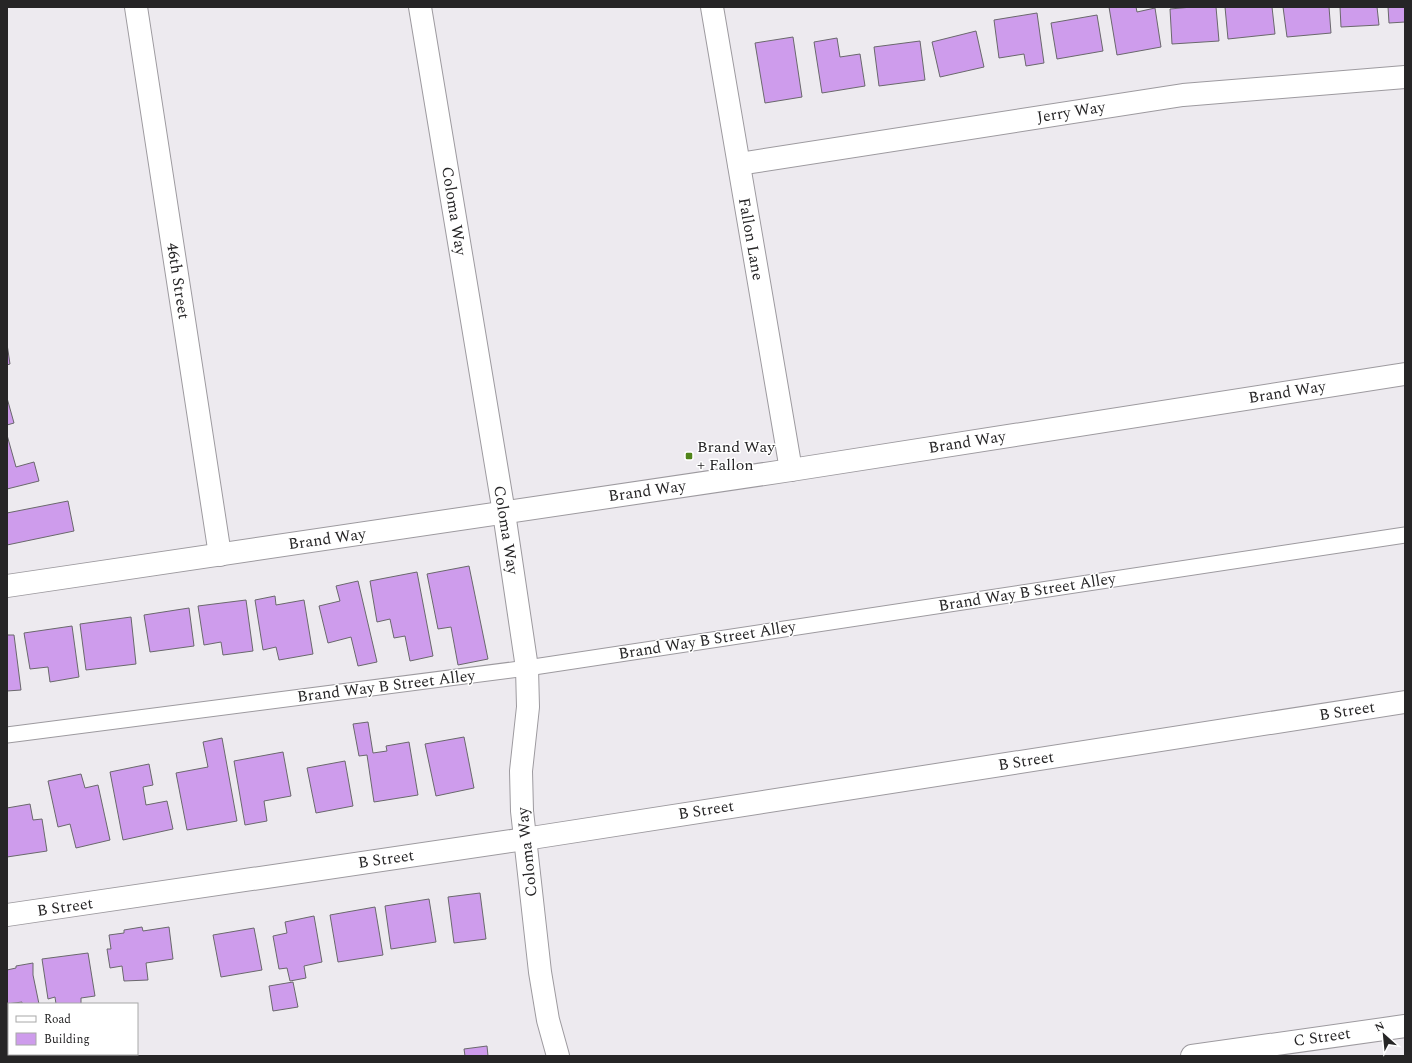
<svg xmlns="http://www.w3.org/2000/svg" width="1412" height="1063" font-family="Spectral,serif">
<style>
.building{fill:#ce9cec;stroke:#6a686c}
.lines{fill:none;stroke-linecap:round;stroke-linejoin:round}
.lane-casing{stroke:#9d9a9f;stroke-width:17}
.street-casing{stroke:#9d9a9f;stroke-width:24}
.lane{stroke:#fff;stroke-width:15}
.street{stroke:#fff;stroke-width:22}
.poi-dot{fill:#50841a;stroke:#fff;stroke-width:1.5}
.labels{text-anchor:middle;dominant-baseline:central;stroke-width:3;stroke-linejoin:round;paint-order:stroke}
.street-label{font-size:16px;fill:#262526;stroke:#fff}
.poi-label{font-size:16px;fill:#262526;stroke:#fff;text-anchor:start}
</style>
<rect width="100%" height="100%" fill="#edeaef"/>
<g class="building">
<path d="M1109 7H1136L1137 12 1155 8 1161 47 1117 55Z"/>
<path d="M1192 7H1216L1219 41 1172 44 1170 9Z"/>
<path d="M1225 7H1272L1275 34 1228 39Z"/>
<path d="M1283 7H1329L1331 33 1287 37Z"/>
<path d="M1340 7H1377L1379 25 1341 27Z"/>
<path d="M1388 7H1405V22L1389 23Z"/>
<path d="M1037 13 1044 63 1026 66 1024 54 999 58 994 20Z"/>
<path d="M1097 15 1103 51 1057 59 1051 23Z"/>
<path d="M976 31 984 67 940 77 932 42Z"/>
<path d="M793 37 802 97 765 103 755 43Z"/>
<path d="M837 38 840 57 860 54 865 86 822 93 814 42Z"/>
<path d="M920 41 925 80 879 86 874 47Z"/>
<path d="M7 344 10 364 7 365Z"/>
<path d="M7 398 14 423 7 425Z"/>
<path d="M7 435 16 467 34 462 39 481 7 489Z"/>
<path d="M68 501 74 531 7 545V513Z"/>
<path d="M469 566 488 659 458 665 451 627 438 629 427 574Z"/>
<path d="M417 572 433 656 410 661 405 636 394 638 390 619 377 622 370 581Z"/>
<path d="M358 581 377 662 358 666 351 637 328 643 319 606 340 601 336 586Z"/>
<path d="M275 596 276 605 304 600 313 654 279 660 276 647 263 650 255 600Z"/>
<path d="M246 600 253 651 223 655 221 642 204 645 198 606Z"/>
<path d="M189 608 194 646 150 652 144 615Z"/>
<path d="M131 617 136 664 86 670 80 624Z"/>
<path d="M72 626 79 677 50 682 48 667 30 669 24 633Z"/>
<path d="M7 635H14L21 690 7 691Z"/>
<path d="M368 722 373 753 387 751 386 746 409 742 418 795 374 802 367 755 359 756 353 724Z"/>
<path d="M464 737 474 788 436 796 425 744Z"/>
<path d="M222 738 237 821 187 830 176 773 208 767 203 742Z"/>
<path d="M283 752 291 796 264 801 267 821 245 825 234 761Z"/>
<path d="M345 761 353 806 316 813 307 768Z"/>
<path d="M149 764 153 785 143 787 146 805 167 801 173 829 123 840 110 772Z"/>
<path d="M81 774 85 788 98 785 110 840 76 848 70 824 58 827 48 781Z"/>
<path d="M30 804 33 820 42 819 47 851 7 857V808Z"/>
<path d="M480 893 486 939 454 943 448 897Z"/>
<path d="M429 899 436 942 391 949 385 906Z"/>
<path d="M375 907 383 955 338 962 330 915Z"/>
<path d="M314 916 322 962 304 966 306 978 290 981 287 968 279 969 273 936 287 933 285 922Z"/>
<path d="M142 927 143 931 169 927 173 959 146 963 148 980 124 981 122 966 110 968 107 949H111L109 935 124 933V930Z"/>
<path d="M254 928 262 970 221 977 213 935Z"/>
<path d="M88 953 95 996 81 998V1004H56L55 997 48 999 42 959Z"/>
<path d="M33 963V975L39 1004H22V1002L7 1004V970L16 968V966Z"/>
<path d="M293 982 298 1007 273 1011 269 986Z"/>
<path d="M487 1046 488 1056H465L464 1049Z"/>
</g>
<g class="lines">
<g class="lane-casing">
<path id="lane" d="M7 735 527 668 1405 535"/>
</g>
<g class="street-casing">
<g id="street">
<path d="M136 7 220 555"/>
<path d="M420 7 504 513 527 668 528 707 521 771 522 811 540 972 548 1020 558 1056"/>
<path d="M712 7 791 470"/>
<path d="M739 164 1183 95 1405 77"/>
<path d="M7 586 791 470 1405 374"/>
<path d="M7 915 525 839 1405 702"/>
<path d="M1192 1056 1405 1026"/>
</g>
</g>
<use href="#lane" class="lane"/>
<use href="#street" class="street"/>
</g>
<rect class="poi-dot" x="685" y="452" width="8" height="8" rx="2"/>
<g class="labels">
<g class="street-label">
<text transform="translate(1071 112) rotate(-9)">Jerry Way</text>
<text transform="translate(454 211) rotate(81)">Coloma Way</text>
<text transform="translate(751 239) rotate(80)">Fallon Lane</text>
<text transform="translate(178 281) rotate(81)">46th Street</text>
<text transform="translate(1287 392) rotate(-9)">Brand Way</text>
<text transform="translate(967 442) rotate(-9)">Brand Way</text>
<text transform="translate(647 491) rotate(-8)">Brand Way</text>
<text transform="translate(506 530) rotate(81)">Coloma Way</text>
<text transform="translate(327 539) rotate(-8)">Brand Way</text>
<text transform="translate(1027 592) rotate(-9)">Brand Way B Street Alley</text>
<text transform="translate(707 640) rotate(-9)">Brand Way B Street Alley</text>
<text transform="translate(386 686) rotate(-7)">Brand Way B Street Alley</text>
<text transform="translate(1347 711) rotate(-9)">B Street</text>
<text transform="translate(1026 761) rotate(-9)">B Street</text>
<text transform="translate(706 810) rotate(-9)">B Street</text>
<text transform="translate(527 852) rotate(-96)">Coloma Way</text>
<text transform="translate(386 859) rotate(-8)">B Street</text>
<text transform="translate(65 907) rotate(-8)">B Street</text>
<text transform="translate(1322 1037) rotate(-8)">C Street</text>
</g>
<g class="poi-label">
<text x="697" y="447">Brand Way<tspan x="697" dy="18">+ Fallon</tspan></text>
</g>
</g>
<rect width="1412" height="1063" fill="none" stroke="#262526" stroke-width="16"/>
<rect x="8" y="1003" width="130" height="52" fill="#ffffff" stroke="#a8a8a8"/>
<rect x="16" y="1016" width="20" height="6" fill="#ffffff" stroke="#a8a8a8"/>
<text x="44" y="1023" font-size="12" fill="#262526">Road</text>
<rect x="16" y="1033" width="20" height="12" fill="#ce9cec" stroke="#a8a8a8"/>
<text x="44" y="1043" font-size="12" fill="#262526">Building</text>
<g transform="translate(1384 1035) rotate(333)" stroke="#ffffff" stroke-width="3" paint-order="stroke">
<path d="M0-3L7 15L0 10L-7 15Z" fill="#262526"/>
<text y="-6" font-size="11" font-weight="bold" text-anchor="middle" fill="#262526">N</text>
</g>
</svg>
